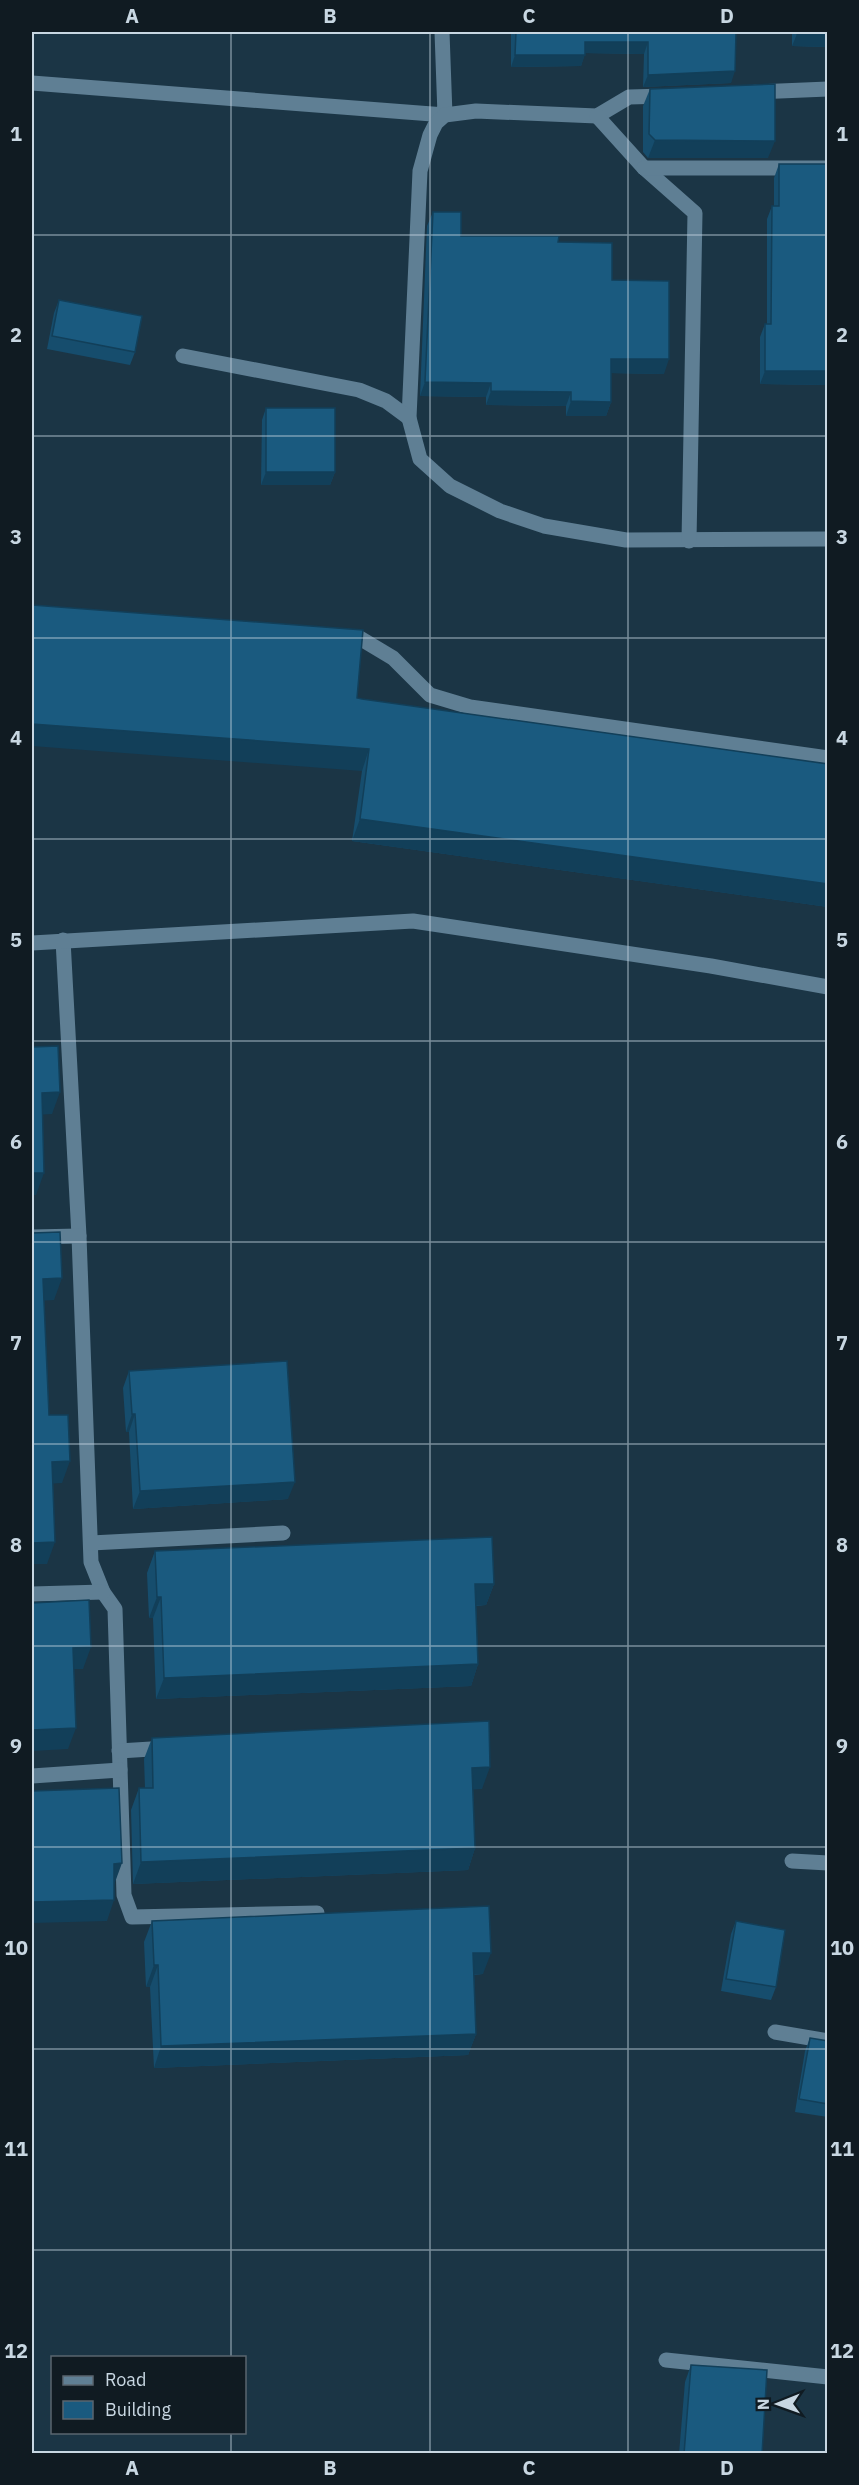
<svg xmlns="http://www.w3.org/2000/svg" width="859" height="2485" font-family="'IBM Plex Sans',sans-serif">
<style>
.lines{fill:none;stroke-linecap:round;stroke-linejoin:round}
.minor{stroke:#5f7f94;stroke-width:15}
.wall{fill:#164d6d}
.shaded-wall{fill:#123f59}
.building{fill:#1a5a7f;stroke:#123f59;stroke-width:1.5}
.grid{fill:none;stroke:#c8d7e2;stroke-width:1.5;stroke-opacity:0.55}
.neatline{fill:none;stroke:#c8d7e2;stroke-width:2}
.grid-label{font-size:20px;text-anchor:middle;font-weight:bold;fill:#c8d7e2}
</style>
<rect width="100%" height="100%" fill="#1b3545"/>
<g class="lines">
<g class="minor">
<path d="M32 83 445 115 442 32"/>
<path d="M755 92 828 89"/>
<path d="M665 96 629 97 597 116 476 111 445 115 436 123 430 135 420 171 409 418 420 459 450 486 500 511 544 526 626 540 828 539"/>
<path d="M597 116 644 168 695 213 689 541"/>
<path d="M644 168H828"/>
<path d="M183 356 359 390 386 401 409 418"/>
<path d="M342 636 358 637 393 658 430 695 470 707 828 758"/>
<path d="M63 940 79 1236 91 1562 103 1592 115 1609 124 1895 132 1917 317 1913"/>
<path d="M32 943 413 921 711 966 828 987"/>
<path d="M32 1237 79 1236"/>
<path d="M91 1543 283 1533"/>
<path d="M32 1594 103 1592"/>
<path d="M119 1751 167 1748"/>
<path d="M32 1776 120 1770"/>
<path d="M792 1861 828 1863"/>
<path d="M775 2032 828 2041"/>
<path d="M666 2360 828 2377"/>
</g>
</g>
<g class="wall">
<path d="M511 32H736L731 83 643 87 644 54 585 53 581 66 511 67Z"/>
<path d="M792 32H828V47L792 46Z"/>
<path d="M650 89 768 158H648L643 152V106Z"/>
<path d="M779 164 828 385 760 384V337L765 324H767V219L772 206H774V178Z"/>
<path d="M433 212 461 236 558 242 664 374 611 373V402L606 416H566V406L486 405V397L420 396 427 226Z"/>
<path d="M59 300 135 352 130 365 47 349 54 313Z"/>
<path d="M266 408 335 472 330 485H261L262 420Z"/>
<path d="M357 698 362 699 828 764V907L352 841 362 771Z"/>
<path d="M129 1371 288 1499 133 1509 129 1432H126L123 1388Z"/>
<path d="M155 1551 494 1584 486 1605 476 1606 478 1664 471 1686 156 1699 153 1618H149L147 1573Z"/>
<path d="M152 1738 482 1789H473L475 1848 468 1870 133 1884 131 1810 139 1788H145L144 1759Z"/>
<path d="M152 1921 483 1974 474 1975 476 2034 468 2055 154 2068 150 1987H146L144 1942Z"/>
<path d="M736 1921 776 1987 771 2000 721 1991 731 1934Z"/>
<path d="M810 2038 828 2041V2117L795 2112 805 2051Z"/>
<path d="M691 2365 762 2454H679L685 2382Z"/>
</g>
<g class="shaded-wall">
<path d="M797 34 828 35V47L792 46Z"/>
<path d="M585 42H648L644 54 581 53Z"/>
<path d="M515 55H585L581 66 511 67Z"/>
<path d="M735 71 731 83 643 87 648 75Z"/>
<path d="M655 140 775 141 768 158H648Z"/>
<path d="M611 359H669L664 374 606 373Z"/>
<path d="M765 371H828V385L760 384Z"/>
<path d="M425 382 491 383 486 397 420 396Z"/>
<path d="M491 391 571 392 566 406 486 405Z"/>
<path d="M571 401 611 402 606 416H566Z"/>
<path d="M266 472H335L330 485H261Z"/>
<path d="M32 724 369 749 362 771 32 746Z"/>
<path d="M360 819 828 884V907L352 841Z"/>
<path d="M60 1092 52 1114 34 1115 42 1093Z"/>
<path d="M32 1173H44L36 1195H32Z"/>
<path d="M62 1278 54 1300 35 1301 43 1279Z"/>
<path d="M132 1414H135L129 1432H126Z"/>
<path d="M70 1461 62 1483 44 1484 52 1462Z"/>
<path d="M295 1482 288 1499 133 1509 140 1491Z"/>
<path d="M55 1542 47 1564H32V1543Z"/>
<path d="M475 1584H494L486 1605 467 1606Z"/>
<path d="M157 1597H161L153 1618H149Z"/>
<path d="M91 1647 83 1669H65L73 1648Z"/>
<path d="M478 1664 471 1686 156 1699 164 1678Z"/>
<path d="M76 1728 68 1749 32 1751V1730Z"/>
<path d="M490 1767 482 1789 464 1790 472 1768Z"/>
<path d="M475 1848 468 1870 133 1884 141 1862Z"/>
<path d="M122 1863 114 1885V1864Z"/>
<path d="M114 1900 107 1921 32 1923V1902Z"/>
<path d="M473 1953H491L483 1974 465 1975Z"/>
<path d="M154 1965H158L150 1987H146Z"/>
<path d="M476 2034 468 2055 154 2068 161 2046Z"/>
</g>
<g class="building">
<path d="M516 32H736L735 71 648 75V42H585V55H515Z"/>
<path d="M797 32H828V35L797 34Z"/>
<path d="M775 84V141L655 140 649 134 650 89Z"/>
<path d="M779 164H828V371H765V324H771L772 206H779Z"/>
<path d="M433 212H461V236H559L558 242 612 243V280L669 281V359H611V402L571 401V392L491 391V383L425 382Z"/>
<path d="M59 300 142 316 135 352 52 336Z"/>
<rect x="266" y="408" width="69" height="64"/>
<path d="M32 605 363 630 357 698 362 699 828 764V884L360 819 369 749 32 724Z"/>
<path d="M58 1046 60 1092 42 1093 44 1173H32V1047Z"/>
<path d="M60 1232 62 1278 43 1279 49 1415H68L70 1461 52 1462 55 1542 32 1543V1233Z"/>
<path d="M287 1361 295 1482 140 1491 135 1414H132L129 1371Z"/>
<path d="M492 1537 494 1584H475L478 1664 164 1678 161 1597H157L155 1551Z"/>
<path d="M89 1600 91 1647 73 1648 76 1728 32 1730V1603Z"/>
<path d="M489 1721 490 1767 472 1768 475 1848 141 1862 139 1788H153L152 1738Z"/>
<path d="M119 1788 122 1863 114 1864V1900L32 1902V1791Z"/>
<path d="M489 1906 491 1953H473L476 2034 161 2046 158 1965H154L152 1921Z"/>
<path d="M736 1921 785 1930 776 1987 726 1979Z"/>
<path d="M810 2038 828 2041V2104L799 2099Z"/>
<path d="M691 2365 767 2370 762 2454H684Z"/>
</g>
<path class="grid" d="M231 32V2358M430 32V2454M628 32V2454M32 235H828M32 436H828M32 638H828M32 839H828M32 1041H828M32 1242H828M32 1444H828M32 1646H828M32 1847H828M32 2049H828M32 2250H828M231 2432V2454"/>
<rect width="859" height="2485" fill="none" stroke="#101b22" stroke-width="66"/>
<rect x="51" y="2356" width="195" height="78" fill="#101b22" stroke="#5a666f" stroke-width="1.5"/>
<rect x="63" y="2376" width="30" height="9" fill="#5f7f94" stroke="#5a666f" stroke-width="1.5"/>
<text x="105" y="2386" font-size="18" fill="#c8d7e2">Road</text>
<rect x="63" y="2401" width="30" height="18" fill="#1a5a7f" stroke="#5a666f" stroke-width="1.5"/>
<text x="105" y="2416" font-size="18" fill="#c8d7e2">Building</text>
<g transform="translate(778 2404) rotate(269)" stroke="#101b22" stroke-width="4.5" paint-order="stroke">
<path d="M0-4.5L10 22L0 15L-10 22Z" fill="#c8d7e2"/>
<text y="-9" font-size="16" font-weight="bold" text-anchor="middle" fill="#c8d7e2">N</text>
</g>
<rect x="33" y="33" width="793" height="2419" class="neatline"/>
<g class="grid-label">
<text x="132" y="23">A</text>
<text x="330" y="23">B</text>
<text x="529" y="23">C</text>
<text x="727" y="23">D</text>
<text x="16" y="141">1</text>
<text x="842" y="141">1</text>
<text x="16" y="342">2</text>
<text x="842" y="342">2</text>
<text x="16" y="544">3</text>
<text x="842" y="544">3</text>
<text x="16" y="745">4</text>
<text x="842" y="745">4</text>
<text x="16" y="947">5</text>
<text x="842" y="947">5</text>
<text x="16" y="1149">6</text>
<text x="842" y="1149">6</text>
<text x="16" y="1350">7</text>
<text x="842" y="1350">7</text>
<text x="16" y="1552">8</text>
<text x="842" y="1552">8</text>
<text x="16" y="1753">9</text>
<text x="842" y="1753">9</text>
<text x="16" y="1955">10</text>
<text x="842" y="1955">10</text>
<text x="16" y="2156">11</text>
<text x="842" y="2156">11</text>
<text x="16" y="2358">12</text>
<text x="842" y="2358">12</text>
<text x="132" y="2475">A</text>
<text x="330" y="2475">B</text>
<text x="529" y="2475">C</text>
<text x="727" y="2475">D</text>
</g>
</svg>
